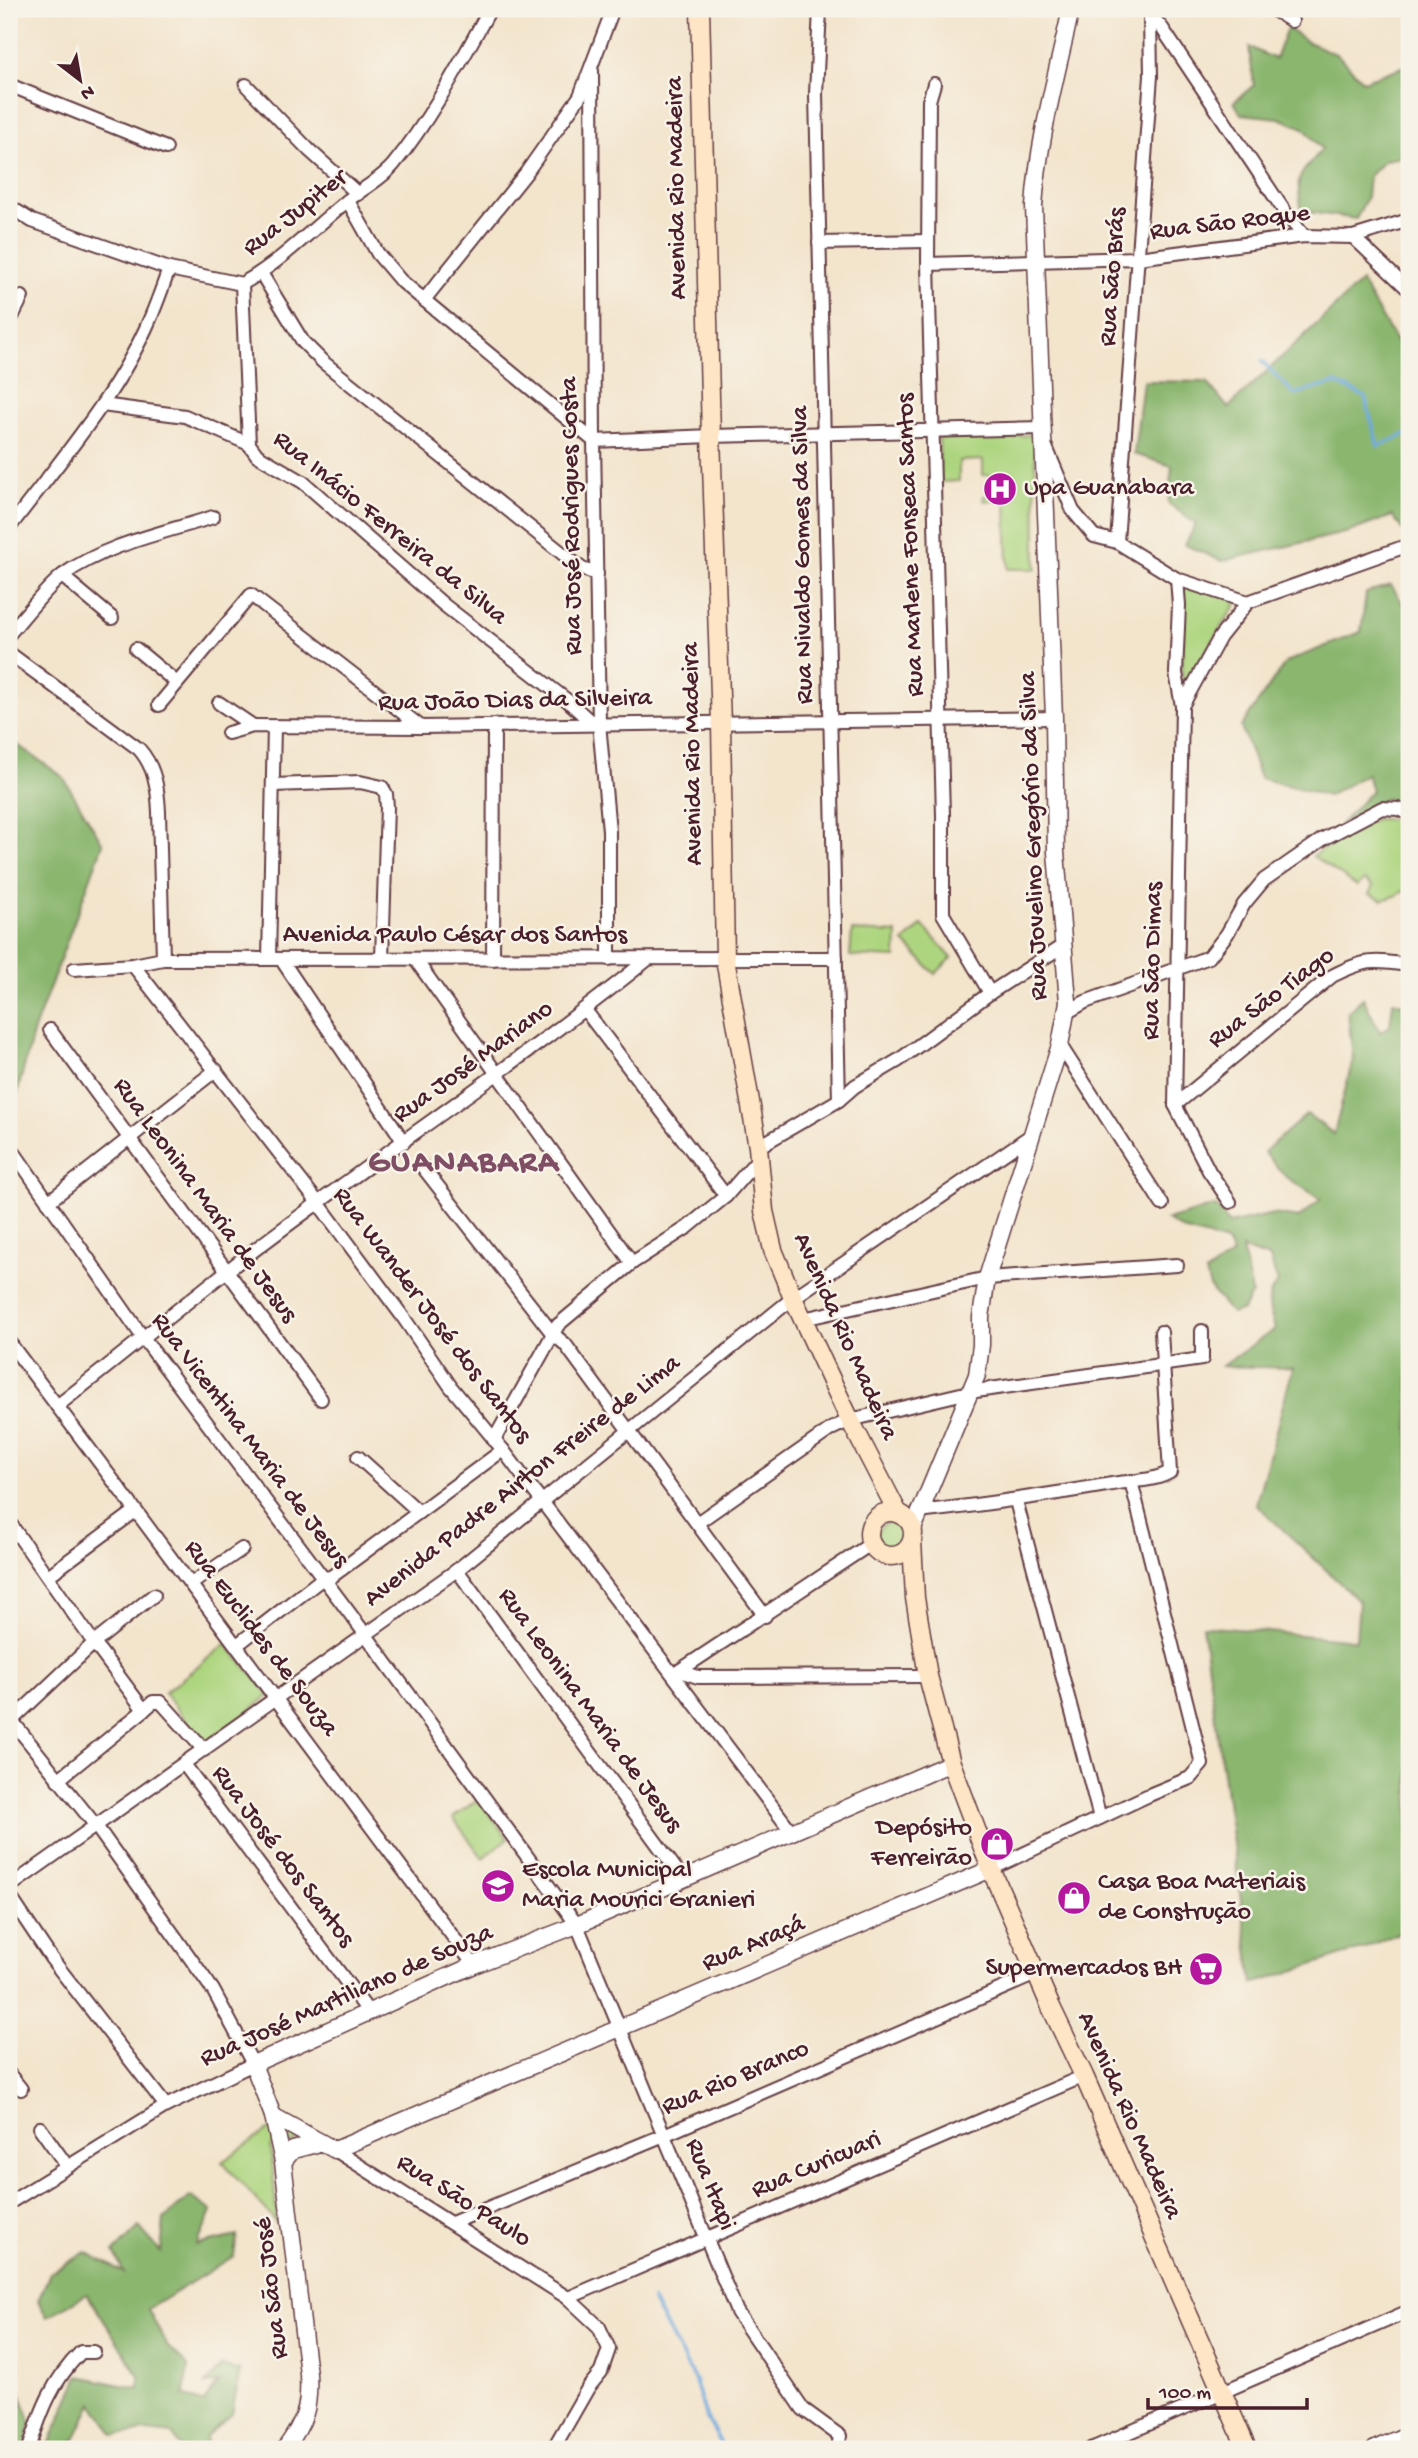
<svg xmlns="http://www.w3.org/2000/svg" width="1418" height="2458" font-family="'Gochi Hand',sans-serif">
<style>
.green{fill:#add57f;stroke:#7c7a55;stroke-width:2}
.forest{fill:#8ab66e;stroke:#6a6a4c;stroke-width:2}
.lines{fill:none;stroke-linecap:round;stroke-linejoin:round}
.stream{stroke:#6aa9dd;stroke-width:3.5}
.minor-casing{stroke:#633d43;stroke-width:16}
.tertiary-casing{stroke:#633d43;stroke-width:19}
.secondary-casing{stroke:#633d43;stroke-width:21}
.minor{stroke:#fff;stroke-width:12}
.tertiary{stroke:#fff;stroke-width:16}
.secondary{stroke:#fde5c5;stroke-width:18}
.labels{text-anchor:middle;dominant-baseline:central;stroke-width:5;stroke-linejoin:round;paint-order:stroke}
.street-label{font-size:26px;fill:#4a1f2b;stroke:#f7f3e8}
.poi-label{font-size:26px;fill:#4a1f2b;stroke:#f7f3e8;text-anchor:start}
.district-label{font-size:33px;font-weight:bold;letter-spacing:2px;fill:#804e64;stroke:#f7f3e8}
</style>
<rect width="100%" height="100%" fill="#f7f3e8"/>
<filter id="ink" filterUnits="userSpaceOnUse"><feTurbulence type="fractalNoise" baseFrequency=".0143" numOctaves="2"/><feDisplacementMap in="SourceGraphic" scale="14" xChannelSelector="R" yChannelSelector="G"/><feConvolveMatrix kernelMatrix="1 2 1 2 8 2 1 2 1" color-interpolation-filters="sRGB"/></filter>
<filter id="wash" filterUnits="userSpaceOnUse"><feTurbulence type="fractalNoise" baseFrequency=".00686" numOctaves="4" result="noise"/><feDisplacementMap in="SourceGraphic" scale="28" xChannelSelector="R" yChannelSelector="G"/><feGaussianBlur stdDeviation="1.57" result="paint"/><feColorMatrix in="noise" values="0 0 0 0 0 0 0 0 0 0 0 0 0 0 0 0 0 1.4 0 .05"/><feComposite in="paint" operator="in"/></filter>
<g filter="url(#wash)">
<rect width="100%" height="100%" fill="#f3e4cc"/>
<g class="green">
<path d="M1035 435 1036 569H1008L1006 500 984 501 983 497 993 492 992 475H983V460L959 461V481L940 482 939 438Z"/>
<path d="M1183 581 1240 598 1182 688Z"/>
<path d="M1375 819H1401L1409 822V887L1398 895 1383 900 1369 894 1373 886 1365 880 1357 886 1313 856 1345 834Z"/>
<path d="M922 925 952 958 935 974 904 942Z"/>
<path d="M852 931 897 933 896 958 850 956Z"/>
<circle cx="891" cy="1536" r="14"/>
<path d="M226 1644 270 1695 205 1744 164 1693Z"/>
<path d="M478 1799 508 1838 483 1858 453 1818Z"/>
<path d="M285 2129 300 2138 289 2145 283 2133 271 2147 277 2223 222 2162 268 2130Z"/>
</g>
<g class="forest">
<path d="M1287 28 1308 42 1338 55 1363 81 1409 65V156L1385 160 1369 176 1367 197 1356 219 1302 211C1294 173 1299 178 1322 149L1304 128 1279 118 1241 114 1234 102 1254 85 1249 47 1275 59Z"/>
<path d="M1361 282 1409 363V538L1392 516 1349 532 1222 561 1185 545 1196 524 1168 503 1172 466 1134 454 1143 381 1207 382 1228 408Z"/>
<path d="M1391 585 1407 610 1409 609V806L1386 798 1339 825 1372 791 1367 774 1328 796 1260 778 1241 727 1286 662 1361 632 1366 593Z"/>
<path d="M9 739 63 777 103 844 34 1030 9 1124Z"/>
<path d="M1363 998 1380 1032 1390 1026 1393 1001 1409 1006V1048L1403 1072 1409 1068V1928L1367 1947 1253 1984 1202 1626 1356 1640 1359 1601 1256 1504 1293 1368 1222 1366 1275 1329C1270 1312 1263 1297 1278 1283L1270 1258 1242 1249 1252 1293 1243 1310 1232 1314 1210 1288 1206 1273 1233 1254 1227 1242 1186 1231 1167 1220 1215 1206 1229 1224 1273 1214 1299 1218 1321 1199 1286 1177 1264 1152 1307 1114 1334 1134 1353 1059 1348 1012Z"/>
<path d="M190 2196 212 2211 197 2245 237 2236 234 2256 148 2309 167 2346 188 2366 184 2395 203 2403 219 2382 205 2385 222 2366 240 2371 232 2414 206 2437 208 2449H182L173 2434 147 2431 114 2435 93 2403 70 2449H47L79 2376 139 2389V2376L87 2294 47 2317 38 2301 50 2273 86 2252 124 2273 114 2252 139 2227 161 2252 164 2219Z"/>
<path d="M9 2372 17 2386 31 2422 25 2449H9Z"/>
</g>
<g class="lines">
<g class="stream">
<path d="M1262 361 1294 394 1336 383 1365 397 1378 446 1405 435 1409 436"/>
<path d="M652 2300 695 2381 706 2417 724 2449"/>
</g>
</g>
</g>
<g filter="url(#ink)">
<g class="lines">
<g class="minor-casing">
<g id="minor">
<path d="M820 9 816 94 839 1100"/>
<path d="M1272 9 1292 21"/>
<path d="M1148 12 1162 28 1287 215 1304 236"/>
<path d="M592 71 594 441 599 723 609 831V959"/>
<path d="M934 84 929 101 928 264 943 815V914L990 993"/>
<path d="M9 85 166 148"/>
<path d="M246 85 309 150 358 194"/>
<path d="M348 201 378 254 400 280 594 441 711 436 1044 428"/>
<path d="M9 206 32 221 169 269 242 284C282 261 312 229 347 201 362 189 382 179 394 164 432 117 461 61 490 9"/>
<path d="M1353 237 1409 290"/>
<path d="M819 243 927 241"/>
<path d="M928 264 1138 258 1304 236 1353 237 1409 220"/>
<path d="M261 273 303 342 323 362 582 569 597 574"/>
<path d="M242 284 249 444 257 455 303 482 444 605 568 701 592 723"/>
<path d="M424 300 526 173 580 96 613 9"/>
<path d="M9 323 22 297"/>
<path d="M102 405 185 416 249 444"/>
<path d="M1046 447 1073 511 1094 536 1117 542 1177 579 1248 602 1409 545"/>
<path d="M9 528C59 462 117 396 150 319 157 303 163 286 169 269"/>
<path d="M1117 542 1151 76 1150 16"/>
<path d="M62 576 112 618"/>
<path d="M1177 579 1179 605 1176 673 1182 706 1175 1105 1209 1171 1230 1202"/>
<path d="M9 634C24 617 46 588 63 575 106 544 164 533 213 517"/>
<path d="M136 649 177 683"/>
<path d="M9 653 139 749C155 767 158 789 159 812L163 959"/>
<path d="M219 703 253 726"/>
<path d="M159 705 251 595 421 727"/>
<path d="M1182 706 1220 637 1248 602"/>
<path d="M228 733 253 726 421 727 1054 718"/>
<path d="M273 785 360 782 382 787 386 794 387 807 382 958"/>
<path d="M269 959 274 727"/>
<path d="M281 959 404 1142"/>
<path d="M415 959 632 1263"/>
<path d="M493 959 494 725"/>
<path d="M133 965 319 1204 403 1317 451 1387 503 1450 791 1831"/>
<path d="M74 969 133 965 163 959 836 958"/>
<path d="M585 1010 726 1196"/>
<path d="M1066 1013 1085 1002 1209 957 1227 934 1244 904 1264 880 1323 839 1382 808 1398 809 1409 813"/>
<path d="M50 1030 321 1399"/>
<path d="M1060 1045 1162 1204"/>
<path d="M1175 1105 1332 976C1365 959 1373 960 1409 965"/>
<path d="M758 1147 839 1100 855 1086 899 1060 990 993 1064 945"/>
<path d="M13 1151 144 1339 366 1635 577 1925 737 2312 803 2409 840 2436 838 2449"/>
<path d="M422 1166 553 1334 565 1344 765 1616"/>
<path d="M48 1202 216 1070"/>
<path d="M803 1319 987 1278 1177 1265"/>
<path d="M9 1342C165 1549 320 1757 474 1965"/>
<path d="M57 1406C114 1362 170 1315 227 1271 365 1164 512 1069 648 959"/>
<path d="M494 1440 558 1325 632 1263 688 1227 726 1196 758 1159"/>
<path d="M358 1457 419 1512"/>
<path d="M1016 1501 1100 1818"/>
<path d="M918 1512C983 1505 1048 1495 1112 1484 1132 1480 1153 1482 1170 1472L1161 1332"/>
<path d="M9 1522 94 1643 144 1710 153 1702H161L204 1750"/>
<path d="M697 1523 831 1429 850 1420 969 1392 1202 1359V1331"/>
<path d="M457 1570 683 1879"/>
<path d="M48 1576 134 1512"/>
<path d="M191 1584 242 1549"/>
<path d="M237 1645 323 1578 331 1577 503 1450"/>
<path d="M680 1671 698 1677 928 1676"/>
<path d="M676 1673 872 1543"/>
<path d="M9 1717 96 1826 213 1990 253 2064 166 2106 9 2203"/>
<path d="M9 1723 94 1643 154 1595"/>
<path d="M184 1764 368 2011"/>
<path d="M58 1780 144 1710"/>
<path d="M991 1869 1149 1795 1190 1778 1202 1764 1131 1481"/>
<path d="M9 1887 457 1570 793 1298 1030 1136"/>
<path d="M9 1895 51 1958 166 2106"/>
<path d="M9 2074 21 2089"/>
<path d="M40 2128 67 2166"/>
<path d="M335 2150 568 2298 599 2327 609 2349 601 2372 588 2388 553 2449"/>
<path d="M452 2223 664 2135 1036 1974"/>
<path d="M568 2298 1084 2076"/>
<path d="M29 2449C41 2411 52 2381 81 2352H94"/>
<path d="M1091 2449 1409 2311"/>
</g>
</g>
<g class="tertiary-casing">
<g id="tertiary">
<path d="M913 1529 977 1375 981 1345V1317L987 1278 1060 1045 1068 1002 1056 852 1054 718 1034 207C1038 140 1057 74 1071 9"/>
<path d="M273 2116 335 2150 991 1869"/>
<path d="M283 2162 293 2150 320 2143"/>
<path d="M285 2449C305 2421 310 2408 308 2374L283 2162 273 2116 253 2064 474 1965 577 1925 951 1763"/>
<path d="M1375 2449 1409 2434"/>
</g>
</g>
<g class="secondary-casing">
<g id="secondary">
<path d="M700 9 711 436 721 724 725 959 758 1147 764 1211 773 1250 793 1298 850 1420 898 1513"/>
<circle cx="891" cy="1534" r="22"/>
<path d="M912 1541 915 1598 928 1676 951 1763 991 1869 1050 2005 1084 2076 1247 2449"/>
</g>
</g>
<use href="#minor" class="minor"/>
<use href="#tertiary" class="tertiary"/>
<use href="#secondary" class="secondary"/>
</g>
</g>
<defs>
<g id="hospital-disc" transform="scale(1.75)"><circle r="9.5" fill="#b5179e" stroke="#f7f3e8"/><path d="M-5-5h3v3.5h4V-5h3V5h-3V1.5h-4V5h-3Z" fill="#fff"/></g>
<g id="shop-disc" transform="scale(1.75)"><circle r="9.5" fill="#b5179e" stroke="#f7f3e8"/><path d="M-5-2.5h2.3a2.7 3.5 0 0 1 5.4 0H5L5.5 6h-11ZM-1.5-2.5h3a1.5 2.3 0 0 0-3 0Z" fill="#fff"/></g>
<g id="school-disc" transform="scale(1.75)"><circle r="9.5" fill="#b5179e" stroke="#f7f3e8"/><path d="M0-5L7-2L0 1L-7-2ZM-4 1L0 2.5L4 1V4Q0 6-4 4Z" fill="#fff"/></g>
<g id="supermarket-disc" transform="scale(1.75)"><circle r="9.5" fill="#b5179e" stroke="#f7f3e8"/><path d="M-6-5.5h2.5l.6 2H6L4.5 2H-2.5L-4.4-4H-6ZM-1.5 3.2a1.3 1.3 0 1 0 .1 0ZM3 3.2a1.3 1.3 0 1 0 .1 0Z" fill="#fff"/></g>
</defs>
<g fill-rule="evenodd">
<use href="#hospital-disc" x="1000" y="489"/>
<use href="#shop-disc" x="997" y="1844"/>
<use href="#school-disc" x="498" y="1886"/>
<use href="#shop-disc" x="1074" y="1898"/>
<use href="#supermarket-disc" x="1206" y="1969"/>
</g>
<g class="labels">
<g class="street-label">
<text transform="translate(678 188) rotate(-91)">Avenida Rio Madeira</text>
<text transform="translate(296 214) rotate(-38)">Rua Jupiter</text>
<text transform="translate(1230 224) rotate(-7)">Rua São Roque</text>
<text transform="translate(1114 277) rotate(-86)">Rua São Brás</text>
<text transform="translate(573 516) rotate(-91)">Rua José Rodrigues Costa</text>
<text transform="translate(389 529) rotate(39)">Rua Inácio Ferreira da Silva</text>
<text transform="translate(912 545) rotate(-92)">Rua Marlene Fonseca Santos</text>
<text transform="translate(804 555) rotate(-91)">Rua Nivaldo Gomes da Silva</text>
<text transform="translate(515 702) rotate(-1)">Rua João Dias da Silveira</text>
<text transform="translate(694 754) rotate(-91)">Avenida Rio Madeira</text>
<text transform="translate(1035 836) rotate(-92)">Rua Jovelino Gregório da Silva</text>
<text x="455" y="936">Avenida Paulo César dos Santos</text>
<text transform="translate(1154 961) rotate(-89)">Rua São Dimas</text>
<text transform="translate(1272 999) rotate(-37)">Rua São Tiago</text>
<text transform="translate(474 1063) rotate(-36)">Rua José Mariano</text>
<text transform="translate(204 1201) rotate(54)">Rua Leonina Maria de Jesus</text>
<text transform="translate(431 1316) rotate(53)">Rua Wander José dos Santos</text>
<text transform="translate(844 1337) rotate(66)">Avenida Rio Madeira</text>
<text transform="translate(249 1441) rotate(53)">Rua Vicentina Maria de Jesus</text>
<text transform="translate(523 1482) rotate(-38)">Avenida Padre Airton Freire de Lima</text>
<text transform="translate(260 1639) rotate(53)">Rua Euclides de Souza</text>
<text transform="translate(589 1711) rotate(54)">Rua Leonina Maria de Jesus</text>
<text transform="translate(282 1857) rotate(53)">Rua José dos Santos</text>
<text transform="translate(754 1945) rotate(-23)">Rua Araçá</text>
<text transform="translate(347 1997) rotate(-24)">Rua José Martiliano de Souza</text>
<text transform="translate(736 2079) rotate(-23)">Rua Rio Branco</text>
<text transform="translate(1128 2116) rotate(66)">Avenida Rio Madeira</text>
<text transform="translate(817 2166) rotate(-23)">Rua Curicuari</text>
<text transform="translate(709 2185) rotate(68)">Rua Itapi</text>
<text transform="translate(463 2202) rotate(32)">Rua São Paulo</text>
<text transform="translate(273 2288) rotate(-97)">Rua São José</text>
</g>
<g class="poi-label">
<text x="1024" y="489">Upa Guanabara</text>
<text x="972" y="1829" text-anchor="end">Depósito<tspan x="972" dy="30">Ferreirão</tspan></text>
<text x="522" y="1871">Escola Municipal<tspan x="522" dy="30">Maria Mourici Granieri</tspan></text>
<text x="1098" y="1883">Casa Boa Materiais<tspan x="1098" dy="30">de Construção</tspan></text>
<text x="1182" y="1969" text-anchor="end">Supermercados BH</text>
</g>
<g class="district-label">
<text x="464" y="1164">GUANABARA</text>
</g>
</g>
<rect width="1418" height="2458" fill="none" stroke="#f7f3e8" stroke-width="35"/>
<g transform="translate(80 80) rotate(149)" stroke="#f7f3e8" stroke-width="5" paint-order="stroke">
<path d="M0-5L12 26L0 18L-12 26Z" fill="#4a1f2b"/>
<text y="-10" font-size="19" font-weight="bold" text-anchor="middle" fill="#4a1f2b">N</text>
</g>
<path d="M1148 2398v10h159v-10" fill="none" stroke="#4a1f2b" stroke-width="3.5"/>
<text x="1159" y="2398" font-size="21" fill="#4a1f2b" stroke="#f7f3e8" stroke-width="5" paint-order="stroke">100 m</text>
</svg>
